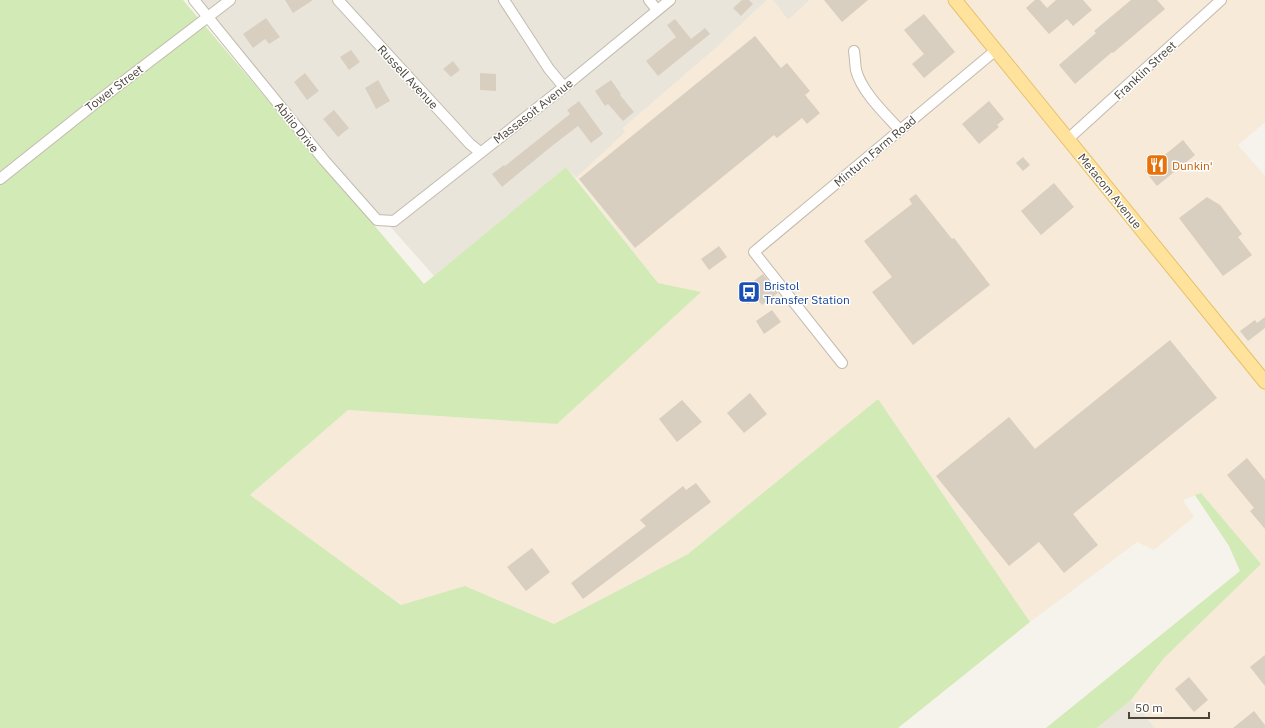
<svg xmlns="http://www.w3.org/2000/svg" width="1265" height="728" font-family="'IBM Plex Sans',sans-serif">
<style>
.residential{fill:#eae5da}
.commercial{fill:#f7ead8}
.green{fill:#d2eab5}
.building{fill:#d8cfc1}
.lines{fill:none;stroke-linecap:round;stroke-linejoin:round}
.minor-casing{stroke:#c2bbae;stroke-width:12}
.major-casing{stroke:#e6c16a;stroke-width:15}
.minor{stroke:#fff;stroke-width:10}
.major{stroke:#ffe39c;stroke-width:13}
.labels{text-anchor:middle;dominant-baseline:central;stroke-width:3;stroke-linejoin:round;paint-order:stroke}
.street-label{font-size:12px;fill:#4b4439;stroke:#fff}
.food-label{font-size:12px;fill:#c56008;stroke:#fff;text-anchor:start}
.transit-label{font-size:12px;fill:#164399;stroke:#fff;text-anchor:start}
</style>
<rect width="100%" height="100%" fill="#f6f3ec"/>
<g class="residential">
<path d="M190 0H767L717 47 623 128 626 132 576 178 566 167 434 276Z"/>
<path d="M773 0H810L788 20Z"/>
<path d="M1131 700 1155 728H1097Z"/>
</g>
<path class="commercial" d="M767 0H773L788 20 810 0H1265V122L1238 145 1265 176V728H1155L1131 700 1164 658 1260 564 1201 493 1183 500 1194 517 1154 550 1137 542 1030 622 878 399 688 554 554 624 465 586 402 605 249 496 348 410 557 424 700 292 658 283 576 178 625 132 623 128 717 47Z"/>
<g class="green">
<path d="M0 0H183L424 284 566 167 658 283 701 292 557 424 348 410 250 495 401 605 465 586 554 624 688 554 878 399 1030 622 898 728H0Z"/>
<path d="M1201 493 1261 564 1164 658 1131 700 1097 728H1046L1240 571 1229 546 1195 495Z"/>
</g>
<g class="building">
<path d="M285 0H313L293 13Z"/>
<path d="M742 0H749L753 4 741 16 733 8Z"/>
<path d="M824 0H868L842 22Z"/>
<path d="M1035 0H1040L1047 8 1056 0H1083L1092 10 1073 26 1067 19 1049 34 1026 8Z"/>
<path d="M1131 0H1157L1165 9 1113 53 1112 52 1075 84 1059 65 1096 33 1094 31Z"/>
<path d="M924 14 955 52 924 78 912 64 924 54 904 30Z"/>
<path d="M266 18 280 37 269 44 265 39 253 48 243 34Z"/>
<path d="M675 19 691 39 705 28 710 34 658 76 646 61 676 37 667 25Z"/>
<path d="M755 36 781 68 787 63 810 91 805 95 820 113 807 124 802 118 777 138 774 135 635 248 579 179Z"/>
<path d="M351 50 360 62 349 70 340 57Z"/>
<path d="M453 61 460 70 451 77 443 69Z"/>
<path d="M305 73 319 91 307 100 294 82Z"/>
<path d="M480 73 496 74V91L480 90Z"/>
<path d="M378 80 390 101 376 109 365 88Z"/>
<path d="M611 80 621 94 620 95 634 112 623 121 608 104 605 106 595 91Z"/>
<path d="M579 101 603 134 591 143 578 126 552 146 502 187 492 174 504 165 505 166 570 114 567 110Z"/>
<path d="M989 101 1004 119 997 125 999 127 979 144 962 124Z"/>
<path d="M334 110 349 128 338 137 323 119Z"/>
<path d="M1183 140 1195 155 1157 186 1145 171Z"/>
<path d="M1023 157 1030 165 1023 171 1016 163Z"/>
<path d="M1054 183 1074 207 1041 235 1021 211Z"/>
<path d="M916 194 952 239 954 238 990 285 913 345 872 292 892 277 864 241 912 204 909 199Z"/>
<path d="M1207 197 1220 205 1242 234 1238 237 1252 255 1223 276 1179 218Z"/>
<path d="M719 246 727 257 709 270 701 259Z"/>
<path d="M763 274 778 293 762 305 756 298 748 304 739 292Z"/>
<path d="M772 310 781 322 764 334 756 321Z"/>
<path d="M1265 317V328L1248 341 1240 331 1255 320 1257 323Z"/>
<path d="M1170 340 1217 398 1073 514 1098 545 1064 573 1039 542 1009 566 936 476 1009 417 1035 449Z"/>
<path d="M750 393 767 414 744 433 727 413Z"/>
<path d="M682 400 702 422 677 442 659 419Z"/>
<path d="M1247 458 1265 480V529L1250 511 1254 508 1227 475Z"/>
<path d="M696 483 711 502 583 599 571 583 646 526 640 520 683 486 686 490Z"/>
<path d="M532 548 550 572 526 591 507 567Z"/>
<path d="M1265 655V686L1250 667Z"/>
<path d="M1189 677 1208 700 1194 712 1175 689Z"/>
<path d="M1254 711 1265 725V728H1233Z"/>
</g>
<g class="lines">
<g class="minor-casing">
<g id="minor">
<path d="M194 0 324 160 377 220 394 221 564 87 670 0"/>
<path d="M338 0 470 144 480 152"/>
<path d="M504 0 549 69 564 87"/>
<path d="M649 0 657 10"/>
<path d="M854 51C855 57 855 64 856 70 861 91 885 114 900 130"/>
<path d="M1068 139 1221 0"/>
<path d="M0 179 98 101 230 0"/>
<path d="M842 363 754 252 996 50"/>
</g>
</g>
<g class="major-casing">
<path id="major" d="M955 0 1265 382"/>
</g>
<use href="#minor" class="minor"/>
<use href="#major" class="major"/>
</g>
<defs>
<g id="restaurant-square" transform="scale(1.15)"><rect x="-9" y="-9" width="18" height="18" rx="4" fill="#e8710a" stroke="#fff"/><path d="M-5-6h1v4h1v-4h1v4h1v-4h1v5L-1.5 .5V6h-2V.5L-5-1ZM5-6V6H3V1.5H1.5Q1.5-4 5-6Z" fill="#fff"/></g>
<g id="bus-square" transform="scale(1.15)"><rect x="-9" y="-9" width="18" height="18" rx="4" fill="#1a4fb4" stroke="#fff"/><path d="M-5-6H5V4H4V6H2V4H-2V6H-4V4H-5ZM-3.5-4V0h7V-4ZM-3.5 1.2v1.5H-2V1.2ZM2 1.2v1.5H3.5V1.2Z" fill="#fff"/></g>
</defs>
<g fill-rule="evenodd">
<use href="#restaurant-square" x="1157" y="165"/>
<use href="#bus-square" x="749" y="292"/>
</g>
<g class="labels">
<g class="street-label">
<text transform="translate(1145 70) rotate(-43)">Franklin Street</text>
<text transform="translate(408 77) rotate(47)">Russell Avenue</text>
<text transform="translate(114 88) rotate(-37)">Tower Street</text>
<text transform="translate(533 111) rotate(-38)">Massasoit Avenue</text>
<text transform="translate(297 127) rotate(51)">Abilio Drive</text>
<text transform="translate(875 151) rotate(-40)">Minturn Farm Road</text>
<text transform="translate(1110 191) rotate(51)">Metacom Avenue</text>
</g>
<g class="food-label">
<text x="1172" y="165">Dunkin'</text>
</g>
<g class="transit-label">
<text x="764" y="285">Bristol<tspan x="764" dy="14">Transfer Station</tspan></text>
</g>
</g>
<path d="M1129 712v6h80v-6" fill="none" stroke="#4b4439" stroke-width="2"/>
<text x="1135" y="712" font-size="12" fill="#4b4439" stroke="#ffffff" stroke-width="3" paint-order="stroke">50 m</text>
</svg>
